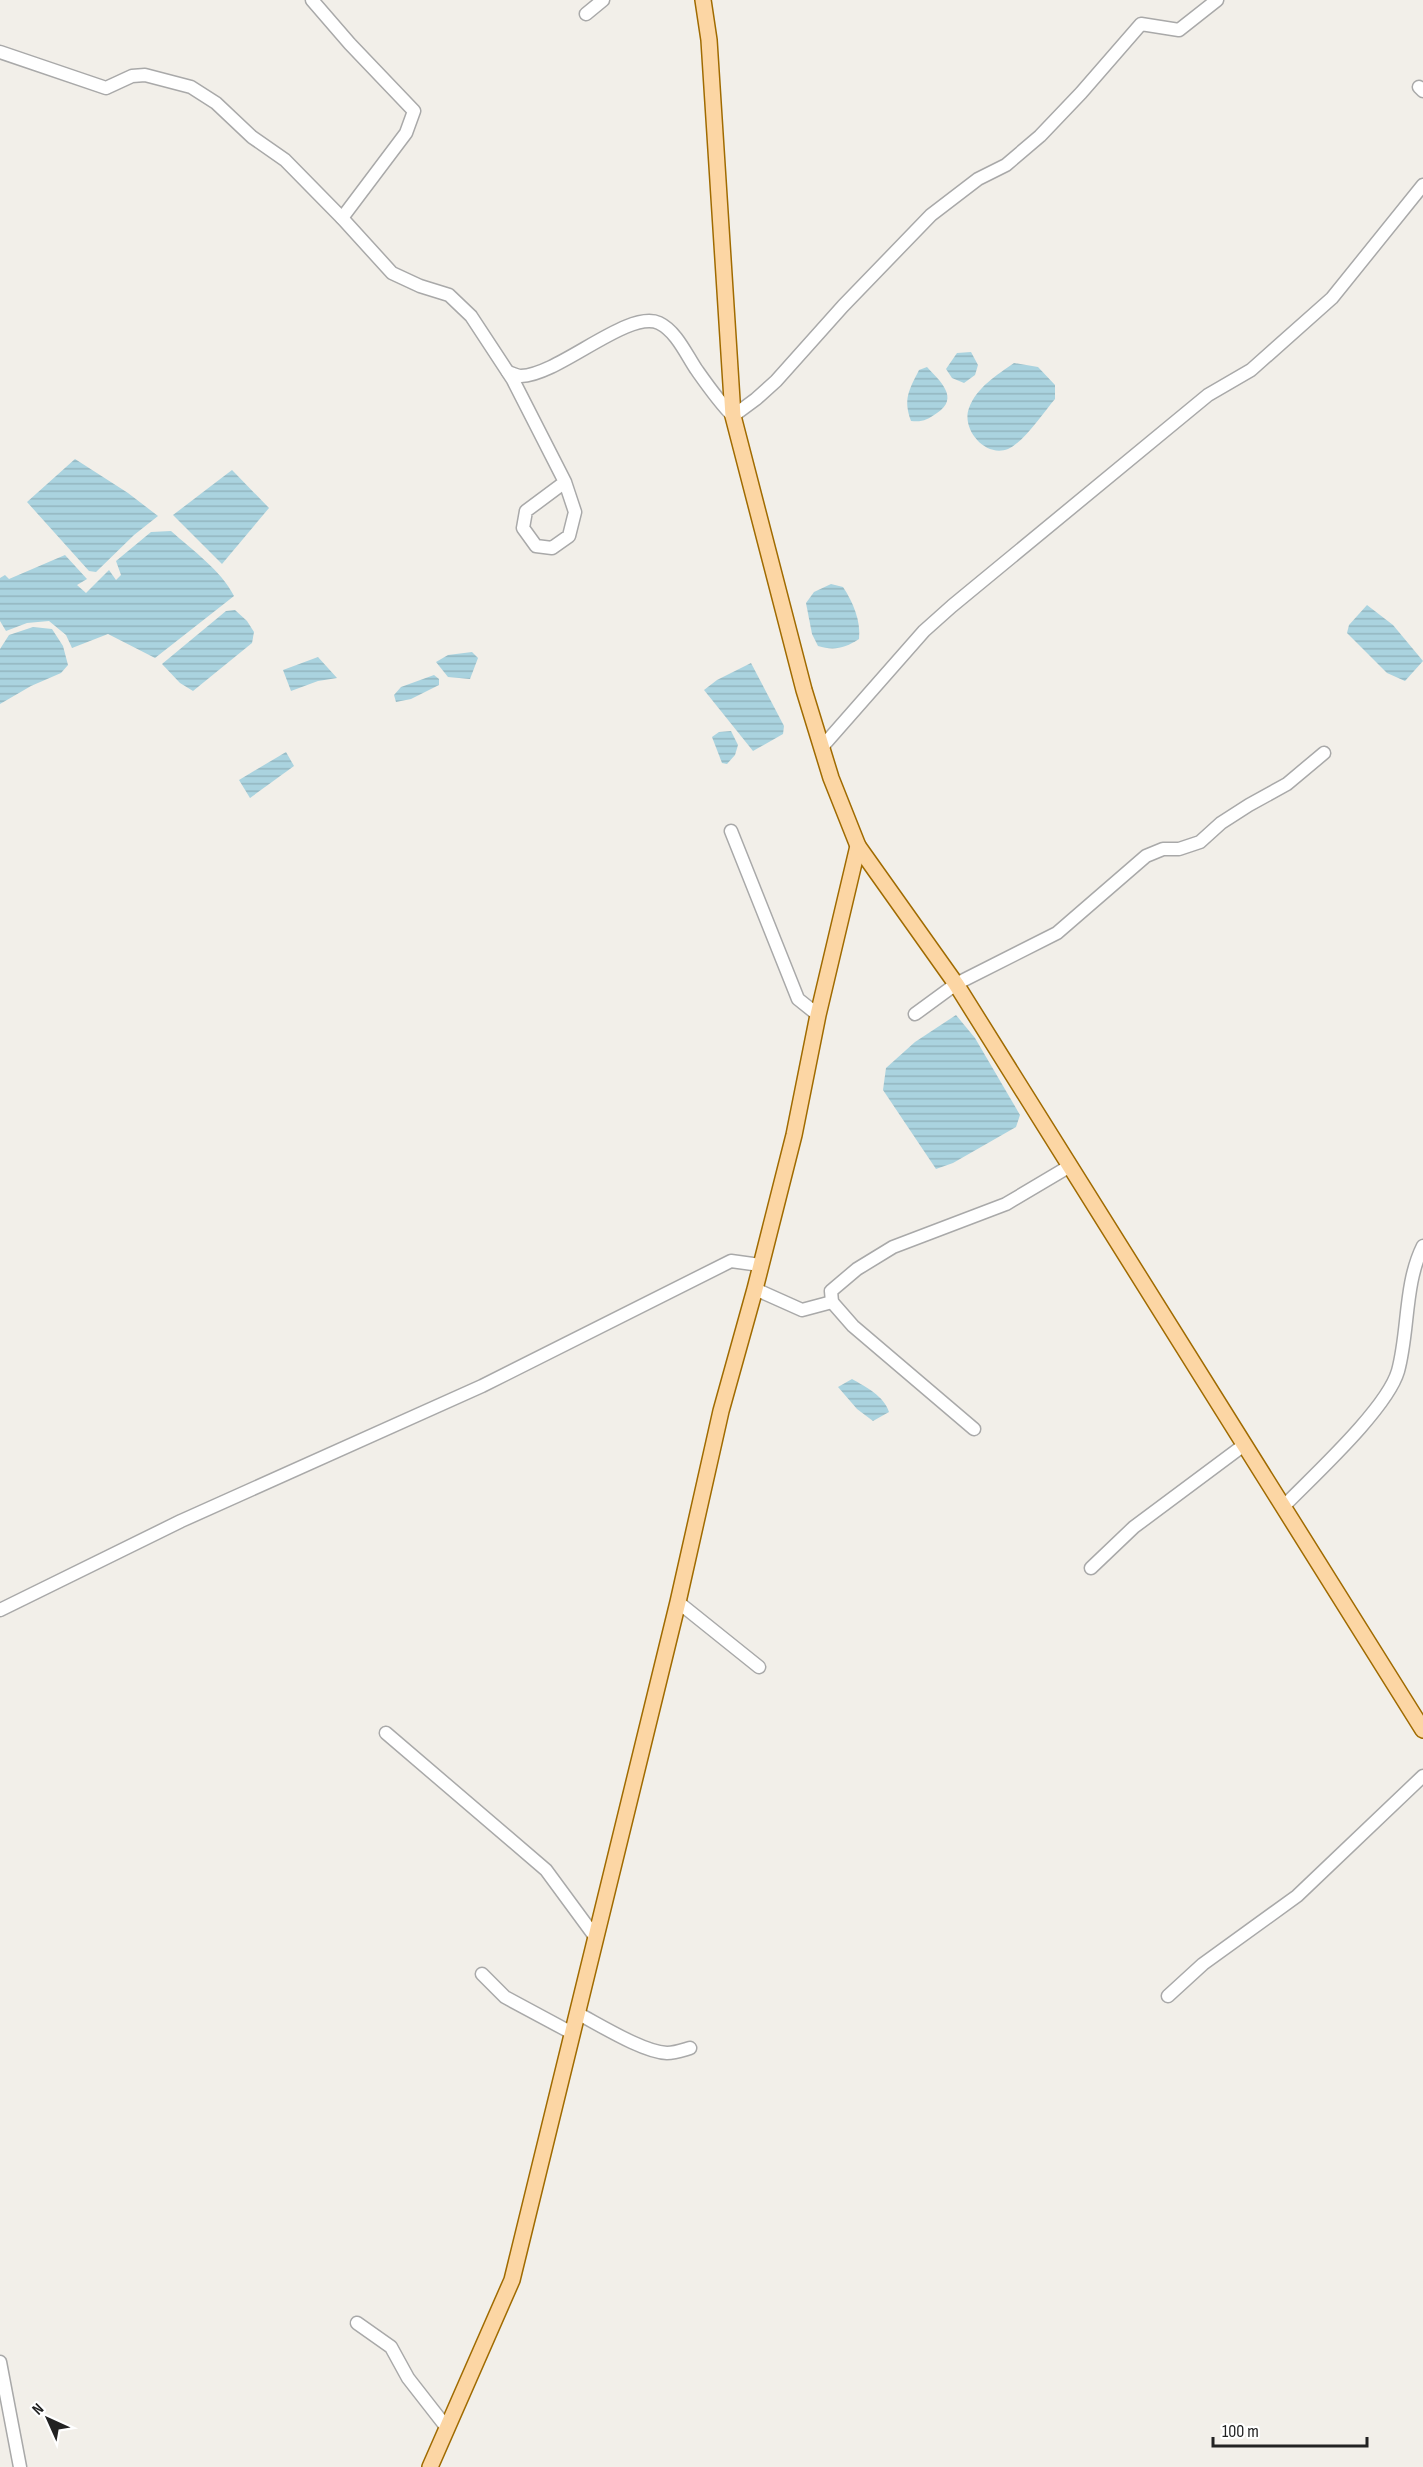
<svg xmlns="http://www.w3.org/2000/svg" width="1423" height="2467" font-family="'Sofia Sans Condensed',sans-serif">
<style>
.water{fill:url(#water-rules)}
.lines{fill:none;stroke-linecap:round;stroke-linejoin:round}
.minor-casing{stroke:#a9a9a9;stroke-width:15}
.major-casing{stroke:#a06b00;stroke-width:18}
.minor{stroke:#fff;stroke-width:12}
.major{stroke:#fcd6a4;stroke-width:15}
</style>
<defs>
<pattern id="water-rules" width="6" height="5" patternUnits="userSpaceOnUse" patternTransform="scale(1.5)"><rect width="6" height="5" fill="#aad3df"/><path d="M0 2.5h6" fill="none" stroke="#92b5bf"/></pattern>
</defs>
<rect width="100%" height="100%" fill="#f2efe9"/>
<g class="water">
<path d="M971 352 978 365 975 375 964 383 952 378 946 369 957 353Z"/>
<path d="M1014 363 1038 367 1055 385V399C1043 413 1024 442 1008 449 985 458 961 429 969 408 977 387 997 375 1014 363Z"/>
<path d="M927 367C940 381 960 398 937 413 927 420 923 422 911 421 903 399 909 390 919 370Z"/>
<path d="M75 459 128 493 158 516 134 535 96 572 89 571 27 502Z"/>
<path d="M232 470 269 508 222 564 173 515Z"/>
<path d="M171 531C192 550 221 570 234 596L155 658 108 634 72 648 66 635 49 621 27 623 6 631 0 621V578L5 575 9 579 65 555 87 579 77 585 86 593 109 570 116 580 121 575 116 561 151 532Z"/>
<path d="M831 584 843 587C853 602 861 621 859 639 845 648 834 651 818 646L812 634 806 603 814 592Z"/>
<path d="M1367 605 1393 625 1423 661 1405 681 1387 673 1347 633 1349 625Z"/>
<path d="M235 610 247 621 254 632 252 643 193 691 180 683 162 664 226 611Z"/>
<path d="M33 627 52 629 63 646 68 665 61 673 31 686 0 704V649L9 635Z"/>
<path d="M472 652 478 658 470 679 448 677 436 662 448 655Z"/>
<path d="M318 657 337 678 318 681 291 691 283 670Z"/>
<path d="M751 663 784 726 783 734 753 751 704 690 717 680Z"/>
<path d="M434 675 439 679V685L411 699 396 702 394 695 401 687Z"/>
<path d="M731 731 738 745 735 755 727 764 722 763 712 737 719 732Z"/>
<path d="M286 752 294 766 250 798 239 780Z"/>
<path d="M956 1015 975 1038 1020 1115 1016 1127 953 1163 936 1169 883 1090 886 1068 915 1042Z"/>
<path d="M852 1379C866 1387 884 1396 889 1412L873 1421 857 1409 838 1387Z"/>
</g>
<g class="lines">
<g class="minor-casing">
<g id="minor">
<path d="M312 0 350 44 414 111 406 133 342 218"/>
<path d="M586 14 603 0"/>
<path d="M0 52 106 88 132 76 145 75 191 87 216 103 252 137 285 160 342 218 392 273 420 286 449 295 471 316 513 380 565 482 575 512 569 536 552 548 536 546 523 528 526 511 565 482"/>
<path d="M1419 87 1423 91"/>
<path d="M508 372C511 373 517 376 521 376 559 375 628 309 659 323 676 331 686 354 696 369 708 386 719 402 733 416L756 399 776 381 843 306 931 215 978 179 1006 165 1040 136 1081 93 1141 24 1179 30 1217 0"/>
<path d="M822 747 924 631 952 606 1208 395 1251 370 1332 298 1423 185"/>
<path d="M731 831 798 999 818 1015"/>
<path d="M915 1014 956 984 1057 933 1146 856 1163 849H1179L1200 842 1221 823 1249 805 1287 784 1324 753"/>
<path d="M755 1289 802 1310 832 1302"/>
<path d="M974 1429 853 1326 832 1302 831 1291 857 1269 893 1247 1006 1204 1070 1166"/>
<path d="M1283 1507C1312 1477 1387 1409 1398 1371 1409 1331 1404 1284 1423 1246"/>
<path d="M1091 1568 1134 1527 1244 1445"/>
<path d="M678 1602 759 1667"/>
<path d="M0 1610 181 1521 482 1386 731 1261 760 1265"/>
<path d="M386 1733 546 1870 596 1938"/>
<path d="M482 1974 505 1997 572 2033"/>
<path d="M1168 1996 1203 1964 1297 1896 1423 1776"/>
<path d="M577 2013C600 2025 643 2052 667 2053 675 2053 683 2050 690 2048"/>
<path d="M357 2323 391 2347 408 2378 447 2428"/>
<path d="M0 2362 20 2467"/>
</g>
</g>
<g class="major-casing">
<g id="major">
<path d="M703 0 709 40 733 416 804 690 831 778 858 846 956 984 1423 1730"/>
<path d="M430 2467 512 2280 678 1602 721 1411 755 1289 794 1135 818 1015 858 846"/>
</g>
</g>
<use href="#minor" class="minor"/>
<use href="#major" class="major"/>
</g>
<g transform="translate(48 2419) rotate(315)" stroke="#ffffff" stroke-width="4.5" paint-order="stroke">
<path d="M0-4.5L10 22L0 15L-10 22Z" fill="#222222"/>
<text y="-9" font-size="16" font-weight="bold" text-anchor="middle" fill="#222222">N</text>
</g>
<path d="M1213 2437v9h154v-9" fill="none" stroke="#222222" stroke-width="3"/>
<text x="1222" y="2437" font-size="18" fill="#222222" stroke="#ffffff" stroke-width="4.5" paint-order="stroke">100 m</text>
</svg>
